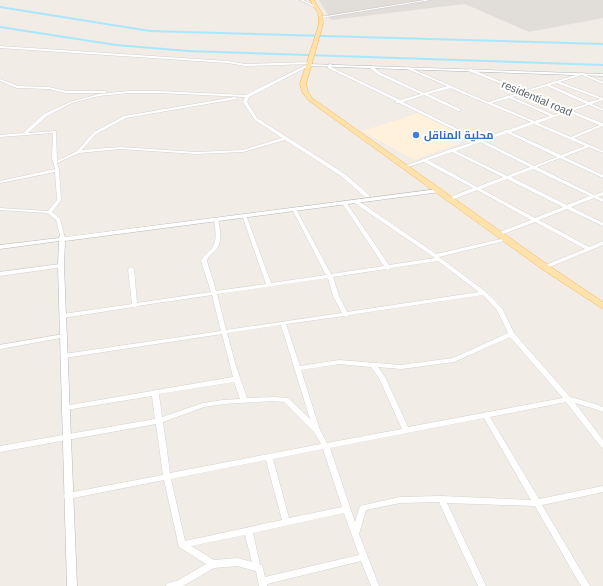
<svg xmlns="http://www.w3.org/2000/svg" width="603" height="586" font-family="Helvetica,Cairo,sans-serif">
<style>
.commercial{fill:#fff1dc}
.industrial{fill:#e1deda}
.lines{fill:none;stroke-linecap:round;stroke-linejoin:round}
.canal{fill:#a7e8ff;fill-rule:evenodd}
.minor-casing{stroke:#b6b9bd;stroke-width:0.5}
.tertiary-casing{stroke:#b6b9bd;stroke-width:1}
.primary-casing{stroke:#ffb050;stroke-width:1}
.minor{fill:#fff;fill-rule:evenodd}
.tertiary{fill:#fff;fill-rule:evenodd}
.primary{fill:#ffe3ac;fill-rule:evenodd}
.shop-dot{fill:#3f7fe0;stroke:#fff;stroke-width:1.5}
.labels{text-anchor:middle;dominant-baseline:central;stroke-width:4;stroke-linejoin:round;paint-order:stroke}
.far-street-label{font-size:11px;fill:#5d6367;stroke:#fff}
.far-shop-label{font-size:11px;font-weight:bold;fill:#366cbe;stroke:#fff;text-anchor:start}
</style>
<rect width="100%" height="100%" fill="#f1ece5"/>
<path class="commercial" d="M419 113 471 139 414 160 362 131Z"/>
<path class="industrial" d="M319 0H603V18L529 32 465 4 331 20Z"/>
<g class="lines">
<g class="canal">
<path d="M0 6 150 30 603 43V45L150 32 0 8Z"/>
<path d="M0 26 116 44 188 50 603 64V66L188 52 116 46 0 28Z"/>
</g>
<g class="minor-casing">
<g id="minor">
<path d="M300 0H303L318 7 316 8Z"/>
<path d="M425 0H431L321 18 320 17Z"/>
<path d="M0 46 228 61 245 64 310 62 312 63 310 64 245 66 228 63 0 48Z"/>
<path d="M308 64 311 65 249 97 247 102 257 118 345 174 369 195V197H365L341 176 285 140 243 152 196 154 120 149 79 153 57 163 59 170 61 200 52 212 60 219 64 235V236H60V235L56 220 48 213 0 210V208L48 211 57 200 55 172 0 183V181L55 169 52 158 53 133 0 137V135L23 133 44 114 70 102 99 94 129 91H159L246 95ZM129 93H159L245 97 243 102 255 120 282 138 243 150 196 152 120 147 82 150 96 134 126 118 236 99 237 98 235 97 124 116 94 132 77 151 57 161 56 131 28 133 47 116 72 103 99 96Z"/>
<path d="M329 64H331V67L400 100 421 94 379 75 370 68V66H372L381 73 424 93 447 86 405 68 408 67 488 102 521 92 469 71V69H471L524 91 582 73 603 82V84L582 75 560 82 603 98V100L592 104 603 109V111L589 105 572 111 602 123H603V126L574 138 603 151V153L589 147 564 157 603 175V178L560 158 537 167 594 195 603 192V195L598 197 603 199V202L594 198 571 207 603 223V226L567 209 539 220 589 247 603 241V245L547 268H543L542 267 543 266 585 249 535 222 501 235H497V233L531 220 477 190 452 200H448V198L473 188 424 162 404 168 402 167 451 149 477 141 399 103H396V101L328 68ZM556 83 600 99 589 102 550 85ZM547 86 586 104 569 109 527 92ZM450 88 531 122 508 130H505L504 131 480 140 403 102 424 95 458 111H460V109L428 94ZM524 94 565 111 554 115 512 97ZM509 98 550 116 534 121 492 103ZM568 112 599 125 571 137 538 123ZM534 124 585 146 561 155 511 132ZM507 133 557 157 534 166 484 141ZM480 142 530 167 507 176 456 151ZM452 152 503 177 477 187 428 160ZM533 169 590 196 567 205 511 177ZM507 179 563 207 535 218 481 189Z"/>
<path d="M0 79 18 86 49 87 66 91H105L107 92 105 93H66L49 89 17 88 0 81Z"/>
<path d="M353 200H357L436 254 506 238 508 239V240L439 257 486 292 502 308 514 333 570 397 596 404 603 407V412L592 408 575 403 603 440V448L601 447 566 402 490 417 539 499 603 486V492L542 505 590 586H581L535 506 447 503 486 586H478L439 502 400 503 366 510 359 534 379 586H371L361 561 267 584V586H259L256 571 237 566 214 568 183 586H166L167 583 177 581 206 564 179 547 164 480 68 499 65 498 64 496 65 494 68 493 163 475 156 424 0 452V446L155 419 152 396 66 410H64L63 408 64 406 152 391 155 390H157L233 377 222 334 64 358 62 357 61 356 62 355 64 354 221 331 212 295 137 306 135 308 133 307 63 318 60 316 63 314 132 304 128 269 131 267 134 269 137 303 211 292 201 261C204 255 208 253 212 248 218 241 215 228 214 219V218H216L218 219C220 229 223 243 215 251 211 254 208 256 207 261L216 291 266 284 242 215 244 214 246 215 271 283 326 275 292 209 294 208 296 209 331 274 384 266 342 203 344 202H346L389 265 435 258 353 202ZM438 261 479 292 347 312 339 296 333 277 386 269 388 270 391 268ZM328 278 333 296 342 313 226 330 217 294ZM483 295 497 310 508 333 453 358 401 365 339 360 300 366 286 324 344 316 346 317 349 315ZM281 325 310 419 288 398 274 397 247 398 236 366 227 333ZM510 337 563 398 408 427 385 377 378 367 401 369 454 362ZM339 364 371 367 379 378 402 429 327 443 320 430 301 370ZM234 382 240 399 223 400 203 403 162 417 159 394ZM274 401 284 402 314 432 321 444 170 473 163 422 204 407 223 404ZM484 418 531 500 441 496 400 497 360 506 355 522 330 448ZM323 449 342 507 289 518 273 459ZM266 460 282 520 185 541 171 479ZM344 513 359 555 265 577 262 565H260L253 533ZM245 535 252 562 237 558 214 560 191 546Z"/>
<path d="M61 264 63 265 64 266 63 267 0 276V272Z"/>
<path d="M64 334 66 335 67 336 66 337 0 349V345Z"/>
</g>
</g>
<g class="tertiary-casing">
<g id="tertiary">
<path d="M308 64 603 74V76L309 66H308Z"/>
<path d="M438 189 440 190V192L65 241 64 266 77 586H67L58 266 59 241 0 249V245L59 238 60 234H64L65 237Z"/>
</g>
</g>
<g class="primary-casing">
<path id="primary" d="M310 0H314L322 13 323 24 306 84 308 92 312 98 548 265 603 302V309L542 269 308 100 302 92 300 84 319 24 318 13Z"/>
</g>
<use href="#minor" class="minor"/>
<use href="#tertiary" class="tertiary"/>
<use href="#primary" class="primary"/>
</g>
<circle class="shop-dot" cx="416" cy="135" r="4"/>
<g class="labels">
<g class="far-street-label">
<text transform="translate(537 98) rotate(23)">residential road</text>
</g>
<g class="far-shop-label">
<text x="424" y="135">محلية المناقل</text>
</g>
</g>
</svg>
